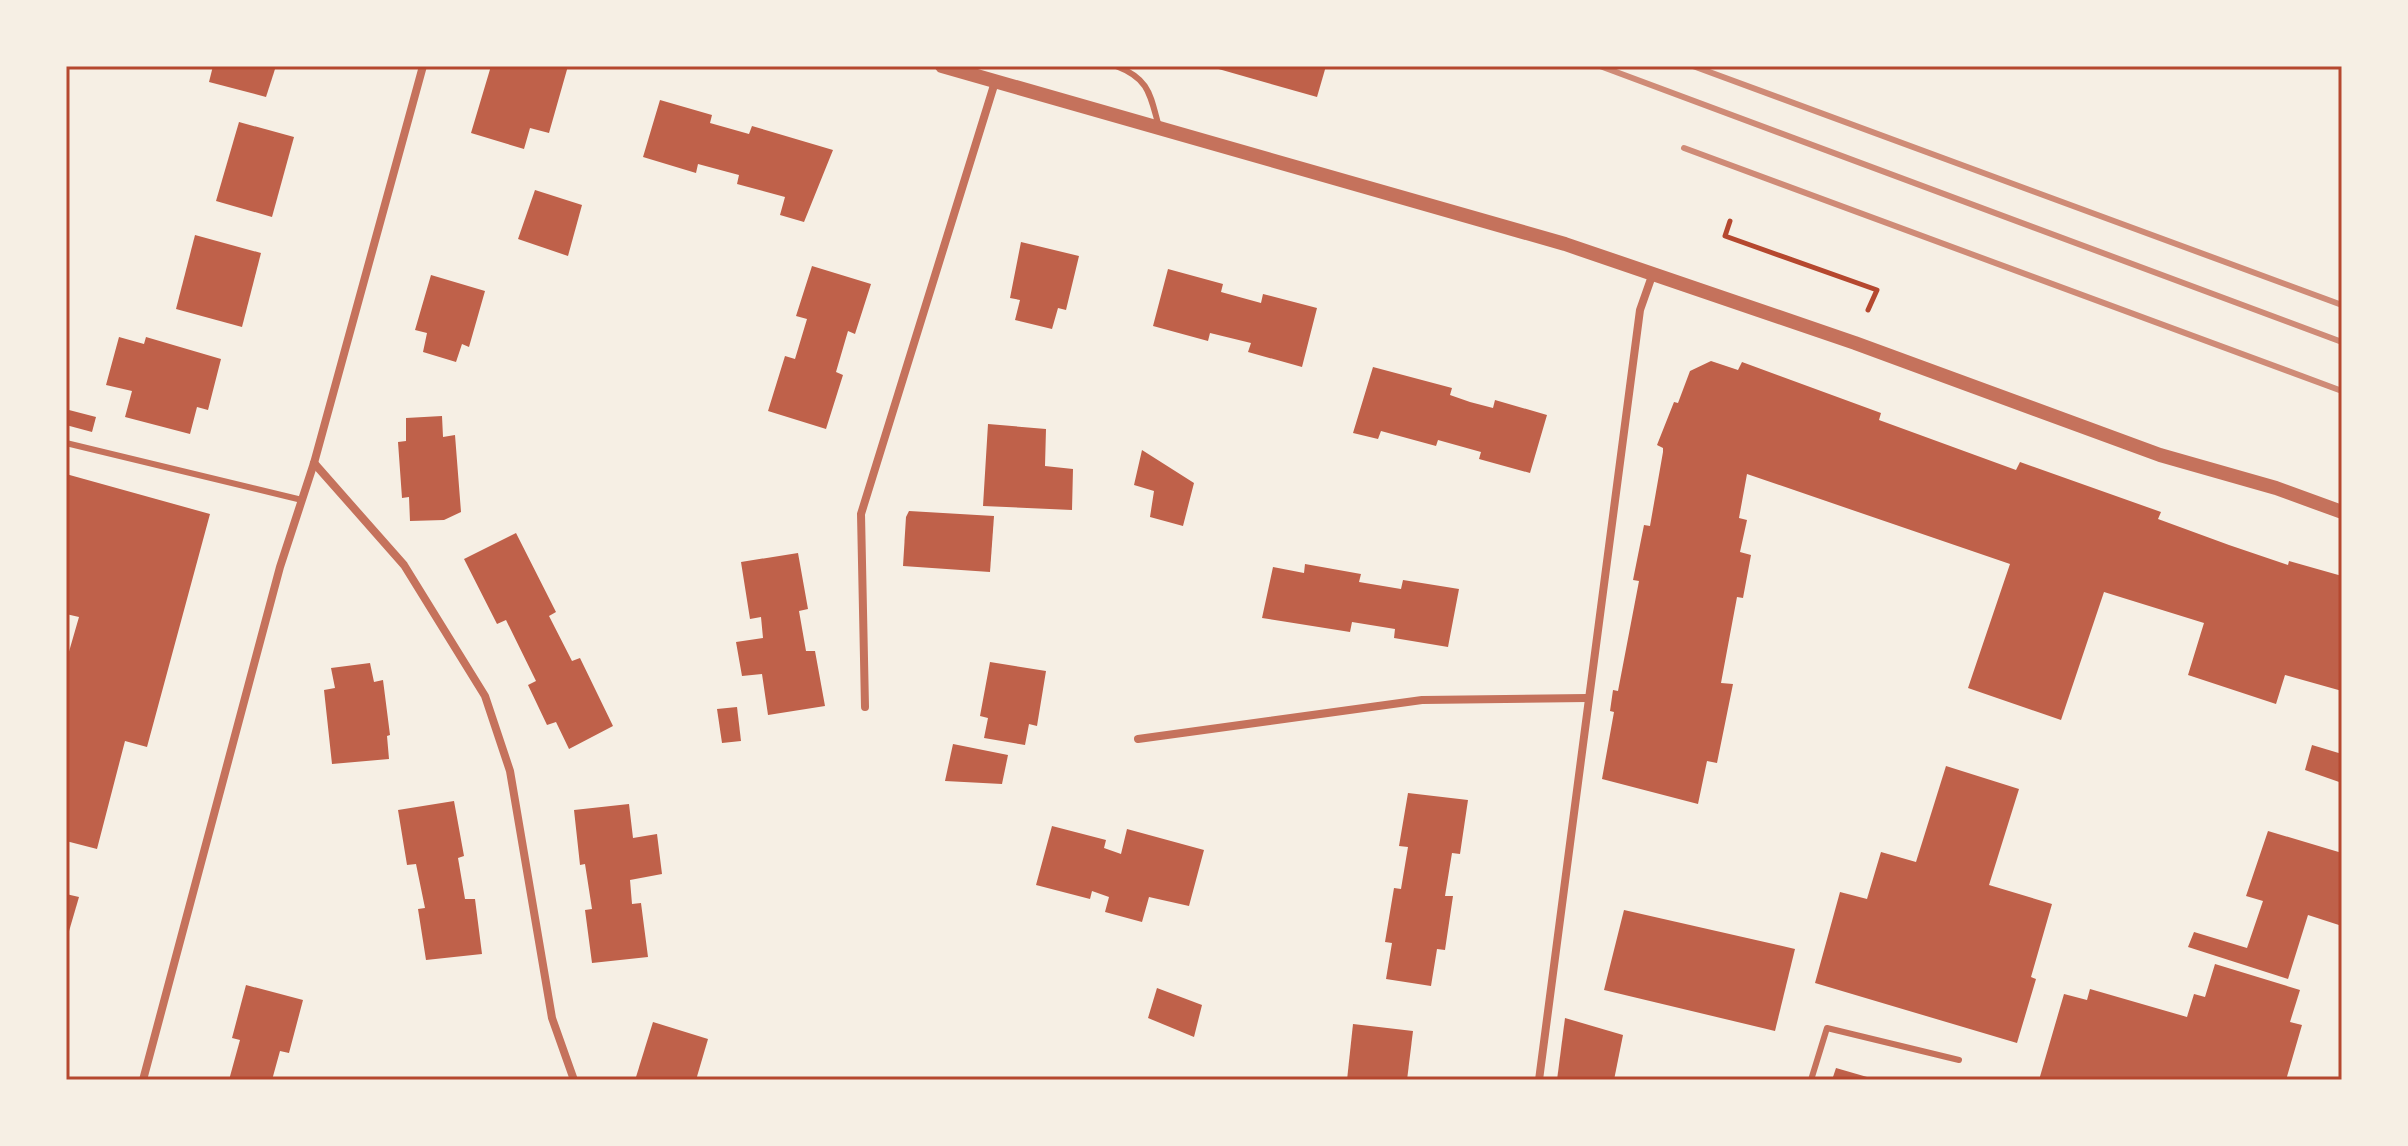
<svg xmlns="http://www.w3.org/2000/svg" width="2408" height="1146" font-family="'IBM Plex Sans',sans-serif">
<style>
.building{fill:#bf614a}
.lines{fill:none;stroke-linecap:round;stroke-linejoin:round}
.path{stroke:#b5482f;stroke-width:5}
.service{stroke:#c5725c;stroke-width:6}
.minor{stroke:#c5725c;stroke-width:8}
.tertiary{stroke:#c5725c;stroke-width:14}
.rail{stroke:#cf8b77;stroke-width:6}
.neatline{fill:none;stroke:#b5482f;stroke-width:3}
</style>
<rect width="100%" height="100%" fill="#f6efe4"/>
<g class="building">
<path d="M213 66H276L266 97 209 82Z"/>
<path d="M491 66H568L549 133 530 128 524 149 471 133Z"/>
<path d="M1208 66H1326L1317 97Z"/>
<path d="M660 100 712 115 710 123 749 134 752 126 833 150 804 222 780 215 785 197 737 184 739 175 698 164 696 173 643 157Z"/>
<path d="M239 122 294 137 272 217 216 201Z"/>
<path d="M535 190 582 205 568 256 518 239Z"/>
<path d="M195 235 261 253 242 327 176 309Z"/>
<path d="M1021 242 1079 256 1066 310 1058 308 1052 329 1015 320 1020 300 1010 298Z"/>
<path d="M812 266 871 284 855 334 848 331 836 372 843 375 826 429 768 411 785 356 795 359 807 319 796 316Z"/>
<path d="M1168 269 1223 284 1221 292 1261 303 1263 294 1317 308 1302 367 1248 352 1251 343 1210 333 1208 341 1153 326Z"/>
<path d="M431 275 485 291 469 347 462 344 456 362 423 352 427 333 415 330Z"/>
<path d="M119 337 144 344 146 337 221 359 208 410 197 407 190 434 125 417 132 391 106 385Z"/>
<path d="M1711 361 1738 370 1742 362 1881 413 1879 420 2016 470 2020 462 2161 512 2158 519 2229 545 2288 565 2289 561 2342 576V691L2285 675 2276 704 2188 675 2204 623 2104 592 2061 720 1968 688 2010 564 1747 474 1739 518 1747 520 1740 552 1751 555 1743 598 1737 597 1721 683 1733 684 1717 763 1707 761 1698 804 1602 779 1614 712 1610 711 1613 690 1618 691 1639 581 1633 580 1644 525 1650 526 1663 452V448L1657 445 1674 402 1678 403 1690 371Z"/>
<path d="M1373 367 1452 388 1450 395 1470 402 1493 408 1495 400 1547 415 1530 473 1479 459 1481 452 1438 440 1436 446 1381 431 1378 439 1353 433Z"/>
<path d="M69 410 96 417 92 432 66 425Z"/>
<path d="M442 416 443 437 455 435 461 512 444 520 410 521 409 497 402 498 398 442 406 441V418Z"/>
<path d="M988 424 1046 429 1045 466 1073 469 1072 510 983 506Z"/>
<path d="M1142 450 1194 483 1183 526 1150 517 1154 491 1134 485Z"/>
<path d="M66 474 210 514 147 747 125 741 97 849 66 841V662L79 617 66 614Z"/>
<path d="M909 511 994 516 990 572 903 566 906 517Z"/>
<path d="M516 533 556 612 549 616 572 661 580 658 613 726 569 749 556 722 547 725 528 685 536 681 506 620 497 624 464 559Z"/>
<path d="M798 553 808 609 799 611 806 651H815L825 706 768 715 762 674 742 676 736 642 763 638 761 617 750 619 741 562Z"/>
<path d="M1305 564 1361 574 1359 582 1401 589 1403 580 1459 589 1448 647 1394 638 1395 629 1352 622 1350 632 1262 618 1273 567 1304 573Z"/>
<path d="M990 662 1046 671 1037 726 1029 724 1025 745 984 738 988 718 980 716Z"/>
<path d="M370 663 374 682 383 680 390 735 387 736 389 759 332 764 324 690 335 688 331 668Z"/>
<path d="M737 707 741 741 722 743 717 709Z"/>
<path d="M953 744 1008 755 1002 784 945 781Z"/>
<path d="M2312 745 2342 754V783L2305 770Z"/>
<path d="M1946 766 2019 789 1989 885 2052 904 2031 977 2036 979 2017 1043 1815 983 1840 892 1867 899 1881 852 1916 862Z"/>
<path d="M1408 793 1468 800 1460 854 1452 853 1445 896H1453L1445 950 1437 949 1431 986 1386 979 1392 943 1385 942 1394 888 1401 889 1408 847 1399 846Z"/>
<path d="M454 801 464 856 458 858 465 899H475L482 954 426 960 418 909 425 908 416 864 407 865 398 810Z"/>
<path d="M629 804 633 838 657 834 662 874 630 880 632 904 641 903 648 957 592 963 585 910 592 909 585 864 580 865 574 810Z"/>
<path d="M1052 826 1106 840 1104 848 1121 854 1127 829 1204 850 1189 906 1149 897 1142 922 1105 912 1109 897 1092 891 1090 899 1036 885Z"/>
<path d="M2268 831 2342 853V926L2308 915 2288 979 2188 947 2194 932 2247 948 2263 901 2246 896Z"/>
<path d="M66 894 79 897 67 938H66Z"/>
<path d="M1624 910 1795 949 1775 1031 1604 990Z"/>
<path d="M2215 964 2300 990 2290 1022 2302 1025 2286 1080H2039L2064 994 2087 1000 2090 989 2187 1017 2194 994 2205 997Z"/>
<path d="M246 985 303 1000 289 1053 280 1051 272 1080H229L240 1040 232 1038Z"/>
<path d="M1157 988 1202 1005 1194 1037 1148 1018Z"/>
<path d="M1565 1018 1623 1035 1614 1080H1557Z"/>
<path d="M653 1022 708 1039 696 1080H644L636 1077Z"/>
<path d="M1353 1024 1413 1031 1407 1080H1347Z"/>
<path d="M1836 1068 1874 1079V1080H1832Z"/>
</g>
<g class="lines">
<path class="path" d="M1730 221 1725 236 1877 290 1868 310"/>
<g class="service">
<path d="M1116 66C1150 79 1150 95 1159 127"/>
<path d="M66 443 302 500"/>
<path d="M1811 1080 1827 1028 1959 1060"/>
</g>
<g class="minor">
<path d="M314 463 404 565 485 696 510 771 552 1018 574 1080"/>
<path d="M865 707 861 514 995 82"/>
<path d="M1138 739 1422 700 1587 698"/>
<path d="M143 1080 280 567 314 463 423 66"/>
<path d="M1539 1080 1640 310 1653 273"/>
</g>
<path class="tertiary" d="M942 66 1565 244 1855 343 2160 455 2276 488 2342 512"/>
<g class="rail">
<path d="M1600 66 2342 342"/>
<path d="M1693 66 2342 305"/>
<path d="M1684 148 2342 391"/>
</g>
</g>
<rect width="2408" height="1146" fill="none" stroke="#f6efe4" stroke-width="136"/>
<rect x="68" y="68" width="2272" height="1010" class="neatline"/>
</svg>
